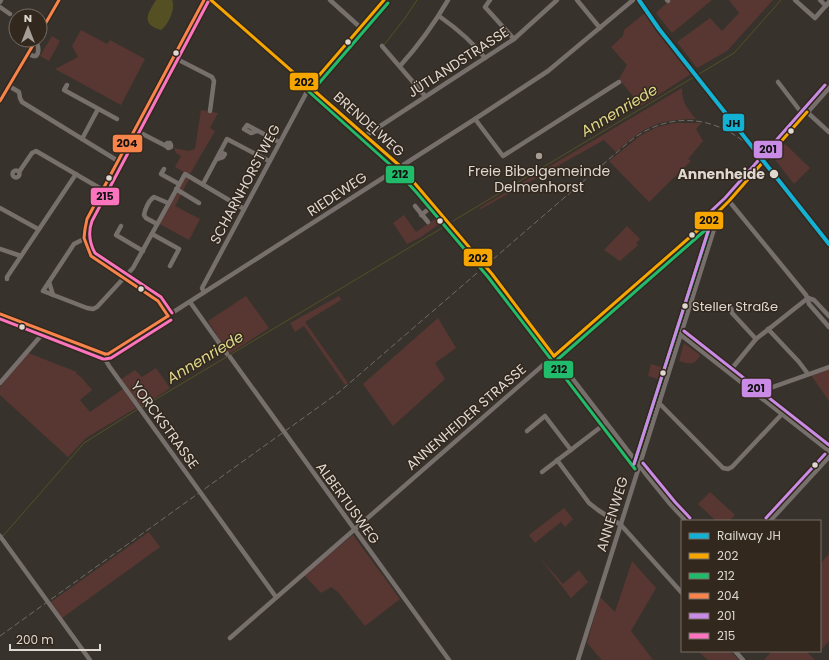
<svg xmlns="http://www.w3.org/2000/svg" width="829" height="660" font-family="Poppins,sans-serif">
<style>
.green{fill:#583732}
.water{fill:#545024}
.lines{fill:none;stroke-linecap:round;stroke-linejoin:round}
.stream{stroke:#545024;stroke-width:1}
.minor{stroke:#766f6b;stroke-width:4.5}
.rail{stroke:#716c68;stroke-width:1;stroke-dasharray:6 3;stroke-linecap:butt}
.bus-1-casing{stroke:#32281e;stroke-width:6}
.bus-2-casing{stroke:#32281e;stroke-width:6}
.bus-3-casing{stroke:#32281e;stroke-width:6}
.bus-4-casing{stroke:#32281e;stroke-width:6}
.bus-5-casing{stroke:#32281e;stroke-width:6}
.bus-1{stroke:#f7a600;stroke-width:3}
.bus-2{stroke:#20bc6c;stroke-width:3}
.bus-3{stroke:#f8844c;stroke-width:3}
.bus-4{stroke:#ca8be6;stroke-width:3}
.bus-5{stroke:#fc73be;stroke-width:3}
.rail-1-casing{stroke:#32281e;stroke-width:7}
.rail-1{stroke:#13b2d5;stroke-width:4}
.bus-dot{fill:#ded8d1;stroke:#32281e;stroke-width:1.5}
.poi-dot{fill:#a49e97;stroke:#32281e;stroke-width:1.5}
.labels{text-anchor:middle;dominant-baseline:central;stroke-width:3;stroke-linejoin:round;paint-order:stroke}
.bus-label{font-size:13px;fill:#ded8d1;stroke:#32281e;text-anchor:start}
.street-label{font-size:14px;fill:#ded8d1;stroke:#32281e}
.poi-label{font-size:14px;fill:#ded8d1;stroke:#32281e}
.stop-label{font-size:14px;font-weight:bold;fill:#ded8d1;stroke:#32281e;text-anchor:end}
.water-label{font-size:15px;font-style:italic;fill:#ddd789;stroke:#32281e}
.line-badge{stroke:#32281e;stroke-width:1.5}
.pale-badge-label{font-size:11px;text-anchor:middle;font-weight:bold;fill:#111}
</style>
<rect width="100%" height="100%" fill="#38322c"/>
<g class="green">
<path d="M670 0H712L672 33 656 13Z"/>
<path d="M729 0H773L727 51 697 68 677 42 710 18 722 31 739 13Z"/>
<path d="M645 13 691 74 641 106 619 79 627 65 611 47 623 36 624 30Z"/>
<path d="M81 30 107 44 110 40 145 59 121 105 55 69 78 57 72 46Z"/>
<path d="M52 36 60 41 49 61 40 56Z"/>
<path d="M682 88C682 103 687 108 696 119 657 119 644 127 616 152L604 140 479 210 481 207Z"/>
<path d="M201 110 218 113 210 128 215 131 190 174 189 179 175 206 200 219 189 240 156 222 184 172 175 167 181 156 176 153 174 148 188 151 195 149Z"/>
<path d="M674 123H701L696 129 703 141 688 159 691 161 649 202 609 161 640 136 657 127Z"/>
<path d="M785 144 810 168 794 184 773 157Z"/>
<path d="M404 215 416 232 441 215 442 222 421 237 407 244 393 223Z"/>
<path d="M627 226 640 239 636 243 638 245 620 261 604 250Z"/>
<path d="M246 296 269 328 229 354 208 321Z"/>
<path d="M339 296 341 300 305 322 348 383 345 385 304 326 295 332 290 323Z"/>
<path d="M438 318 456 348 435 363 445 379 393 426 363 384Z"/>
<path d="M684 343 700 355C695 366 689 364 679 361Z"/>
<path d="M28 353 77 372 76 374 80 376 92 390 80 400 90 412 123 389 136 408 86 438 68 457 0 395V387Z"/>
<path d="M651 364 668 369 664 381 648 376Z"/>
<path d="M156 368 170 388 142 407 120 380 135 370 142 377Z"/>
<path d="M829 369V401L811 375Z"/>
<path d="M710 492 735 515 729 521H716L698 504Z"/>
<path d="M564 508 573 519 565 527 561 522 535 543 529 535Z"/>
<path d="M149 532 160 547 62 618 51 602Z"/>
<path d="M353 535 400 599 365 626 338 592 331 587 321 593 304 575Z"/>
<path d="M829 554V641L820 651V564Z"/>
<path d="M539 557 563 584 579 570 588 582 571 598Z"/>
<path d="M632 561 656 588 631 631 653 660H602L587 643 600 597 615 612Z"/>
<path d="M700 651H730L739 660H708L699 652Z"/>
<path d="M772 651H806L815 660H764Z"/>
</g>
<path class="water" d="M156 0H172C176 9 168 25 161 30 140 24 148 13 156 0Z"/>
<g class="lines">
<g class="stream">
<path d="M384 45 405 18 417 0"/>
<path d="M453 221 734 53 781 0"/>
<path d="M141 408 447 225"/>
<path d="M3 536 84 443 138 409"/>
</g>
<g class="minor">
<path d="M211 0 400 166 492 274 645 473 671 505 686 521"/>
<path d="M330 0 361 28"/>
<path d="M490 0 485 7 514 39"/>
<path d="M577 0 600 28"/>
<path d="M667 0 668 1"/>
<path d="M795 0 815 18 829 2"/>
<path d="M820 0 826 6"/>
<path d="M0 2 1 0"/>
<path d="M0 7 10 14"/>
<path d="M439 16C456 28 472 41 485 58"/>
<path d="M40 33 59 0"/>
<path d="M382 46 425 96"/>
<path d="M28 53 33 56H36C40 52 38 46 36 40"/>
<path d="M173 57 212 77 214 81 210 111"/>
<path d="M400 66C418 46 434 24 448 0"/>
<path d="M778 82 804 116"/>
<path d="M67 85 64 90 117 119"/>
<path d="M9 86 19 92 20 98 22 102 118 161"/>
<path d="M0 101 36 40"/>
<path d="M807 112 829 132"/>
<path d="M475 119 503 156 619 82"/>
<path d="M135 130 166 146 168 148 171 147V145L170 143H167L166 146"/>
<path d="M257 131 251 133 244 129 247 125 279 142"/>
<path d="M365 136 514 39 557 0"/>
<path d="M82 139 98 109"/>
<path d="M217 159 223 157 225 154 220 152"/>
<path d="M164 169 161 174 179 184"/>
<circle cx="16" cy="174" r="3.5"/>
<path d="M19 172 32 153 36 151 103 190"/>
<path d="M203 184 227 139 269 161"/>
<path d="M176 189 199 203"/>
<path d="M729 201 806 295 809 304 829 327"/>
<path d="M415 206 428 222"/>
<path d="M0 208 38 229"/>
<path d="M421 215 434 205"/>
<path d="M157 224 146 218 144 215C145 209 149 200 154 197L168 203"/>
<path d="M121 226 116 235 143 251"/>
<path d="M152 234 179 249 170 266"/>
<path d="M84 239 74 244 43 291 87 308 93 309 97 307 133 268 185 174 244 209"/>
<path d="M0 249 21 256"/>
<path d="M7 279V277L76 174"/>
<path d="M49 282 53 295"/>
<path d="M204 292 202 288 310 86 384 0"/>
<path d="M808 298 814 300 829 316"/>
<path d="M190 302 227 354"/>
<path d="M731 308 732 313 756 339"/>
<path d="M0 314 105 354"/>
<path d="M168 316 158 301 151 296 91 256C84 243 82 233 87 219L204 0"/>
<path d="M768 329 799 362 808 374"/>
<path d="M681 335 829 451"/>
<path d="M105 354 111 352 475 119 548 71 633 0"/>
<path d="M105 354V359L109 366 276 597"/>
<path d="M230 357 449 660"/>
<path d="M729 372 756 339 808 298"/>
<path d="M0 383 45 331"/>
<path d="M756 393 829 367"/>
<path d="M659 403 723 468 728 469 732 467 782 414"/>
<path d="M527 431 545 416 571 450"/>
<path d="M557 460 589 503 598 510 621 525 682 593"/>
<path d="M542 472 606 423"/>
<path d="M770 521 829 457"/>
<path d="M0 536 90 660"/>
<path d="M230 638 714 216 729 201 829 88"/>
<path d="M735 651 743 660"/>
<path d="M578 660 715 226 716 218 714 216"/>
</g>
<path class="rail" d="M0 636 338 393 630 141C673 107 726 117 761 158"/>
<g class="bus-1-casing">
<g id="bus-1">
<path d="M211 0 400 166 492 274 554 356"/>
<path d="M310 86 384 0"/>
<path d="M554 356 714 216 729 201 807 112"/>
</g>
</g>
<g class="bus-2-casing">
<g id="bus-2">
<path d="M314 89 388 3"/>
<path d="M307 90 396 170 417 193 488 277 635 469"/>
<path d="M557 360 710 226 634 464"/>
</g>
</g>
<g class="bus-3-casing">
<g id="bus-3">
<path d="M40 33 59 0"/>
<path d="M0 101 36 40"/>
<path d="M0 314 105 354"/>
<path d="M168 316 158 301 91 256 84 238 85 229 87 219 204 0"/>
<path d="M105 354H108L168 316"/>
</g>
</g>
<g class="bus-4-casing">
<g id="bus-4">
<path d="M710 212 725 198 825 85"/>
<path d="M684 331 829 445"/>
<path d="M643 463 675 502 690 518"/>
<path d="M634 464 710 225V220"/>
<path d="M766 518 825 454"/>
</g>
</g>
<g class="bus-5-casing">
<g id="bus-5">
<path d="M172 313 161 297 95 253C89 242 88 232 92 221L208 2"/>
<path d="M0 319 103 359"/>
<path d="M105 359 111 358 171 320"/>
</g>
</g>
<use href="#bus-1" class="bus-1"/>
<use href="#bus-2" class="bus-2"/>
<use href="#bus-3" class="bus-3"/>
<use href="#bus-4" class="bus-4"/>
<use href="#bus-5" class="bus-5"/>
<g class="rail-1-casing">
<path id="rail-1" d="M639 0 659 29 829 244"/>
</g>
<use href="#rail-1" class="rail-1"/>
</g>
<g class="bus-dot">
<circle cx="348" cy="42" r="3.5"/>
<circle cx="176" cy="53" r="3.5"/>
<circle cx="791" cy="131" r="3.5"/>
<circle cx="774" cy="174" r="5"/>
<circle cx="109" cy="178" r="3.5"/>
<circle cx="440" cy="221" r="3.5"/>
<circle cx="692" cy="235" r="3.5"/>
<circle cx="141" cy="289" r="3.5"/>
<circle cx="685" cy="306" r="3.5"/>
<circle cx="22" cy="327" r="3.5"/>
<circle cx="663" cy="373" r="3.5"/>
<circle cx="815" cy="465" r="3.5"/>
</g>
<circle class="poi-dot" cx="539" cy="156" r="4"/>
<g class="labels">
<g class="bus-label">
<text x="692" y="306">Steller Straße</text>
</g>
<g class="street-label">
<text transform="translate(458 62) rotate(-33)">JÜTLANDSTRASSE</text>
<text transform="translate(369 124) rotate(42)">BRENDELWEG</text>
<text transform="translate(245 184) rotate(-62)">SCHARNHORSTWEG</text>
<text transform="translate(337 194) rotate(-33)">RIEDEWEG</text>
<text transform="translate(466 417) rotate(-41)">ANNENHEIDER STRASSE</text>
<text transform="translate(165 425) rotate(54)">YORCKSTRASSE</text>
<text transform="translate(348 503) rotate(54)">ALBERTUSWEG</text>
<text transform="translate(612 514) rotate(-73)">ANNENWEG</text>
</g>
<g class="poi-label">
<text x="539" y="171">Freie Bibelgemeinde<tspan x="539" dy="16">Delmenhorst</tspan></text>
</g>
<g class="stop-label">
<text x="765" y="174">Annenheide</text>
</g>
<g class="water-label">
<text transform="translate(619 110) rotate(-31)">Annenriede</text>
<text transform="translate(205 357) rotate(-31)">Annenriede</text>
</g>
</g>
<g class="line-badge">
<rect x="289" y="72" width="30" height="19" rx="4" fill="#f7a600"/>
<rect x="722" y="113" width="23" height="19" rx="4" fill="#13b2d5"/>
<rect x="112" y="134" width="31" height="19" rx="4" fill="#f8844c"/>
<rect x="753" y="140" width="30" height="19" rx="4" fill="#ca8be6"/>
<rect x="385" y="165" width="30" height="19" rx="4" fill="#20bc6c"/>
<rect x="90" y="187" width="30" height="19" rx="4" fill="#fc73be"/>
<rect x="694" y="211" width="30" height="19" rx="4" fill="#f7a600"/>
<rect x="463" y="248" width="30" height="19" rx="4" fill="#f7a600"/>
<rect x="543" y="360" width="31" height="19" rx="4" fill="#20bc6c"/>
<rect x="741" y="378" width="31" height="20" rx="4" fill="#ca8be6"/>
</g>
<g class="pale-badge-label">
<text x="304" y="86">202</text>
<text x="733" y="127">JH</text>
<text x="127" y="147">204</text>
<text x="768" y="153">201</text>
<text x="400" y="178">212</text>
<text x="105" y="200">215</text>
<text x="709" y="224">202</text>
<text x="478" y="262">202</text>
<text x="559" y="373">212</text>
<text x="756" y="392">201</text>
</g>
<rect x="681" y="520" width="140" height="132" fill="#32281e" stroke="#776e66"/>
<rect x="689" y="533" width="20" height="6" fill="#13b2d5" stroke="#776e66"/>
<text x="717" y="540" font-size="12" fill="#ded8d1">Railway JH</text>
<rect x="689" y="553" width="20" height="6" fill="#f7a600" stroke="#776e66"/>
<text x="717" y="560" font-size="12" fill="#ded8d1">202</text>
<rect x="689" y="573" width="20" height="6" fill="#20bc6c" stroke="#776e66"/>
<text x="717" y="580" font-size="12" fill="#ded8d1">212</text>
<rect x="689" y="593" width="20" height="6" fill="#f8844c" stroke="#776e66"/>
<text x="717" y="600" font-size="12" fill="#ded8d1">204</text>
<rect x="689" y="613" width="20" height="6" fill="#ca8be6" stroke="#776e66"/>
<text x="717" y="620" font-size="12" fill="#ded8d1">201</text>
<rect x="689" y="633" width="20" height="6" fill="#fc73be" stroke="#776e66"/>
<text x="717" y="640" font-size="12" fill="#ded8d1">215</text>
<g transform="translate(28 28)"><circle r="19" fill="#32281e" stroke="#776e66"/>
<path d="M0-3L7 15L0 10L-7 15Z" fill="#a49e97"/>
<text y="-6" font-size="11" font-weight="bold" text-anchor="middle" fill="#ded8d1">N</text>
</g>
<path d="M10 644v6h90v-6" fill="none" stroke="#ded8d1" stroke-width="2"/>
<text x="16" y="644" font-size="12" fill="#ded8d1" stroke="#32281e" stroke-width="3" paint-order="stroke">200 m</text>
</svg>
